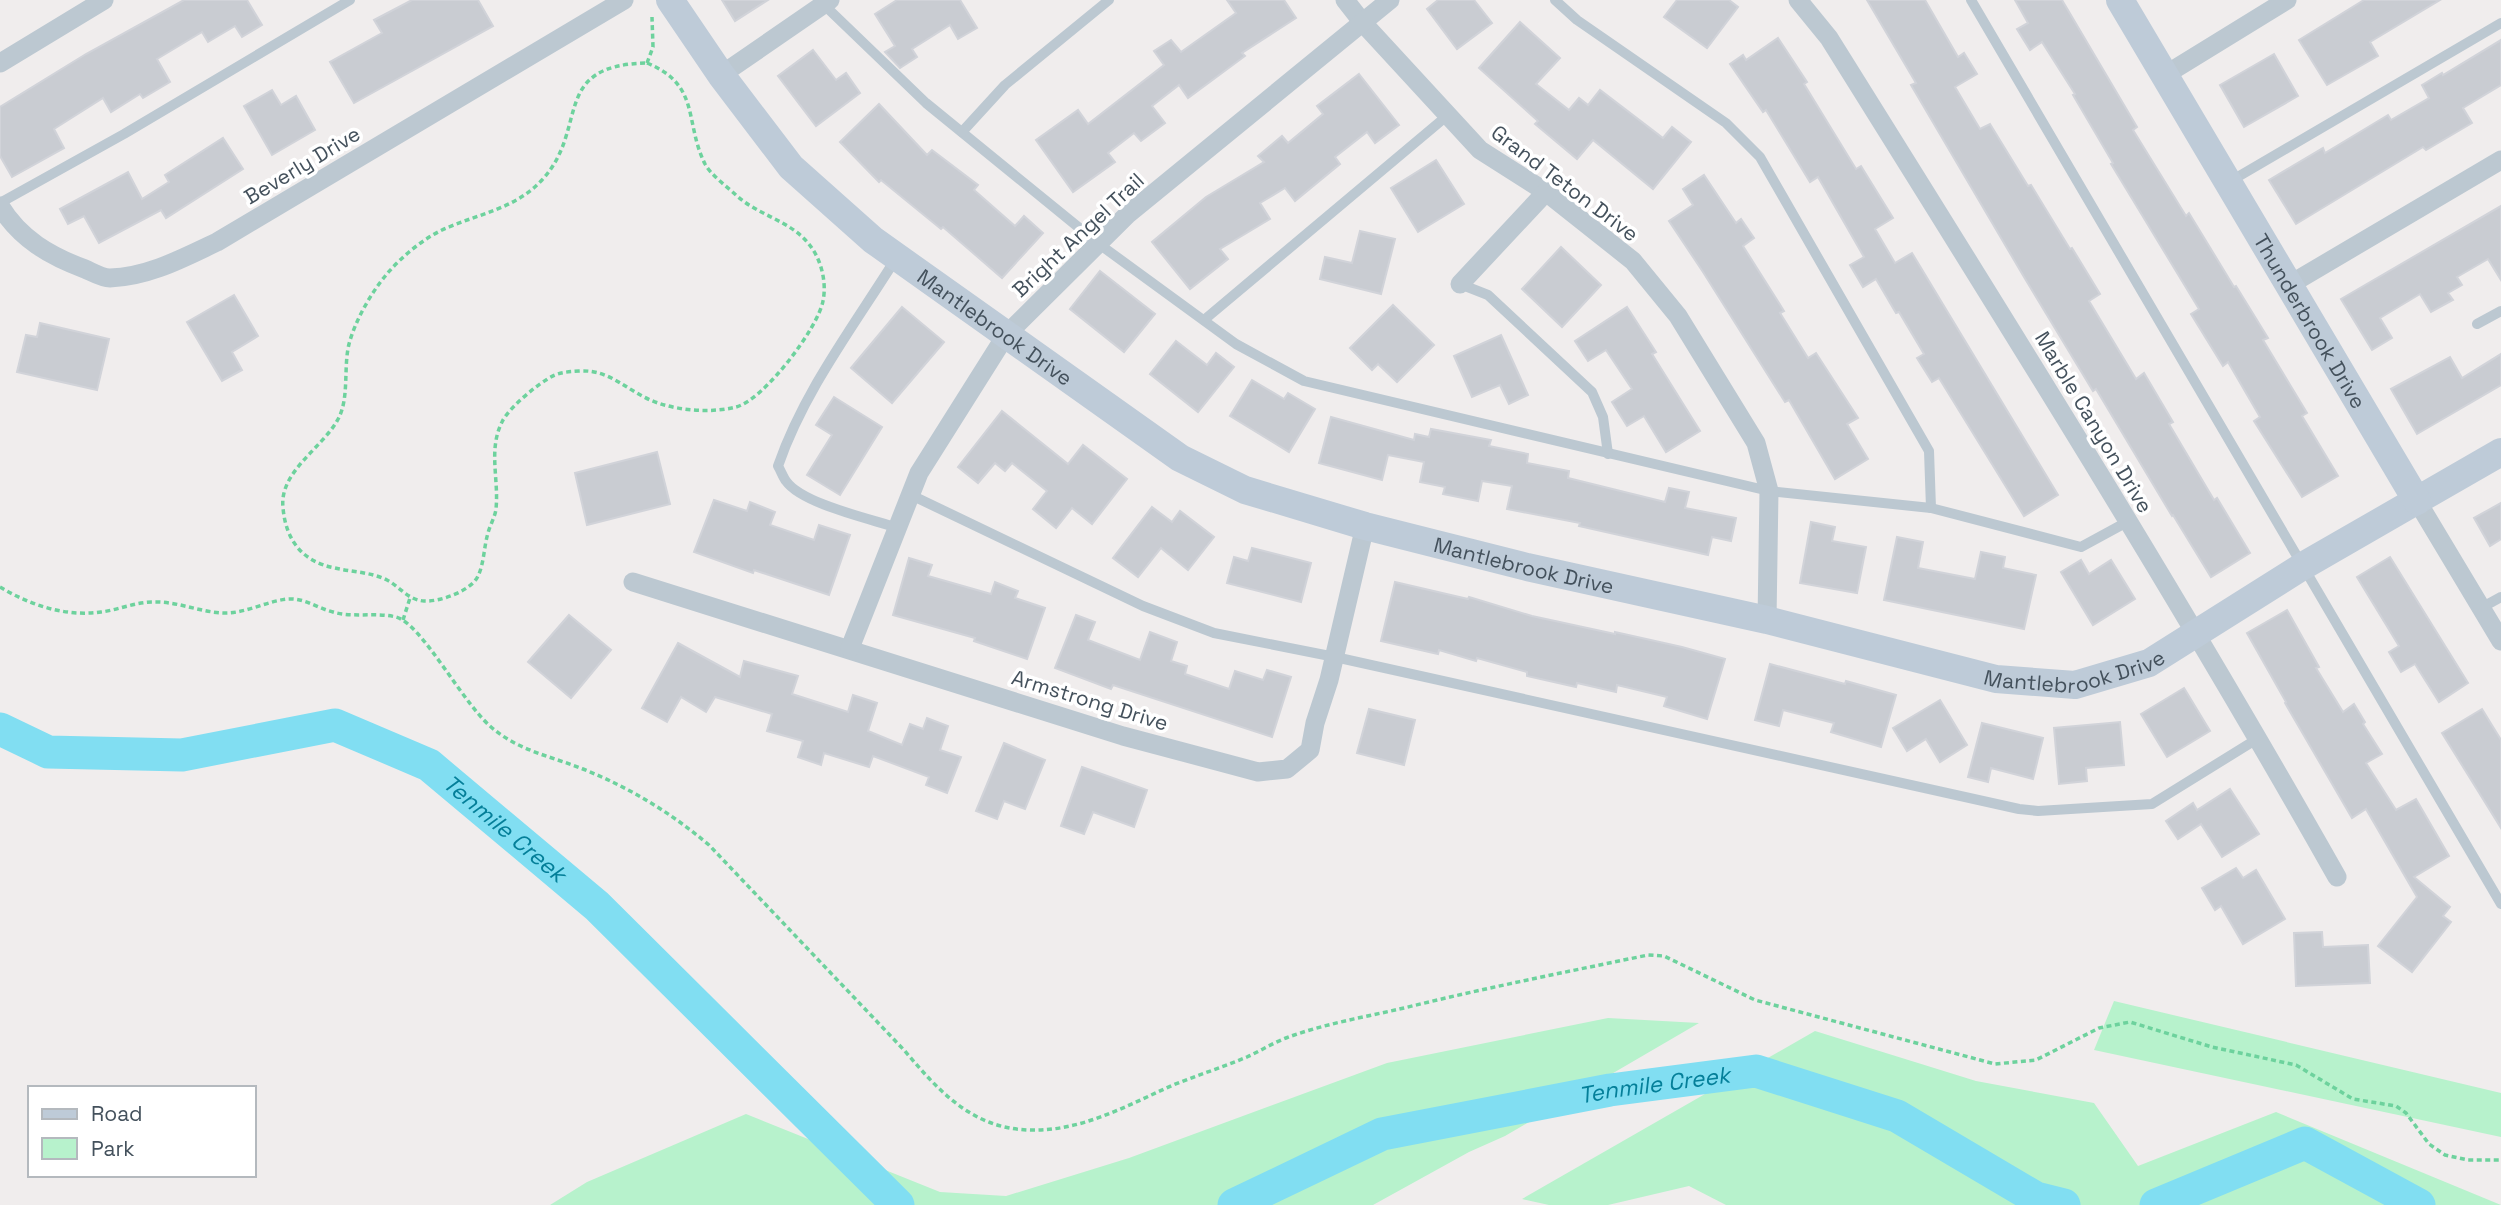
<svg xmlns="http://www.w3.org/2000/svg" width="2501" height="1205" font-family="'Space Grotesk',sans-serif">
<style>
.green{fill:#b7f2cc}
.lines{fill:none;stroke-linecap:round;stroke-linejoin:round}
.river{stroke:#81def2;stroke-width:33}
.building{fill:#c9ccd2;stroke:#d1d3d9;stroke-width:2}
.path{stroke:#6dd29d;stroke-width:3.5;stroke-dasharray:5 3.5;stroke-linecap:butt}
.lane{stroke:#bcc8d1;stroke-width:10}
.street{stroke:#bcc8d1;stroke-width:19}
.secondary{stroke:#becbd8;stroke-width:28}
.labels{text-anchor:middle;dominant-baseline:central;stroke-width:7;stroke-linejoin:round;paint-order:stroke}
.street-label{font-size:21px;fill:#44515c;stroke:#fff}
.water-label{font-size:23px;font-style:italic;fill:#047f99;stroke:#fff}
</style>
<rect width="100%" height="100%" fill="#f0eded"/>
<g class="green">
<path d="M2114 1001 2501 1093V1137L2094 1050Z"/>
<path d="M1608 1018 1699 1023 1505 1136 1469 1152 1373 1205H550L587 1182 746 1114 940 1192 1006 1196 1129 1158 1387 1063Z"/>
<path d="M1815 1031 1976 1081 2094 1103 2138 1166 2276 1112 2501 1205H1726L1689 1186 1608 1205H1549L1522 1199Z"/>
</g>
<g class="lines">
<g class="river">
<path id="s1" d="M0 729 48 752 182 755 335 725 429 765 597 906 898 1205"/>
<path id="s2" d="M1234 1205 1382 1134 1610 1090 1756 1071 1897 1116 2036 1198 2064 1205"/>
<path d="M2156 1205 2305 1143 2419 1205"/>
</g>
</g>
<g class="building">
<path d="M184 0H247L262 25 242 37 235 26 208 42 202 32 157 59 170 82 143 98 140 94 111 112 103 98 54 129 64 148 12 177 0 156V107L86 54Z"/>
<path d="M412 0H478L493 26 354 103 330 62 382 33 374 20Z"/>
<path d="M722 0H768L735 21Z"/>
<path d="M897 0H960L977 28 958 39 950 25 912 49 917 57 900 68 885 52 895 46 875 14Z"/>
<path d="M1227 0H1284L1296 18 1242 53 1245 56 1188 98 1179 85 1152 106 1165 123 1141 141 1134 133 1108 153 1115 162 1073 192 1036 140 1078 110 1088 124 1164 65 1154 51 1171 40 1181 52 1236 13Z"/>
<path d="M1438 0H1474L1492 23 1457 49 1427 9Z"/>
<path d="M1677 0H1729L1738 7 1707 48 1664 17Z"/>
<path d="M1867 0H1925L1958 57 1964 53 1977 74 1955 87 1980 129 1990 124 2028 186 2031 185 2070 249 2072 248 2100 294 2089 301 2136 379 2144 373 2173 422 2169 424 2214 500 2217 498 2250 553 2211 577 2173 515 2172 516 2096 389 2093 391 2024 277 1911 85 1916 83Z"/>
<path d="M2015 0H2062L2137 127 2133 130 2186 216 2189 213 2234 287 2236 286 2268 338 2263 340 2307 413 2302 416 2338 476 2302 497 2254 421 2260 417 2228 362 2223 366 2191 314 2199 309 2111 164 2113 163 2073 95 2075 94 2042 42 2030 50 2017 29 2028 23Z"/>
<path d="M2364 0H2440L2370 42 2378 56 2327 85 2299 40Z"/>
<path d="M1520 22 1560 58 1536 84 1569 110 1579 98 1588 105 1600 90 1663 138 1672 127 1691 142 1653 189 1593 140 1577 159 1535 124 1538 121 1479 68Z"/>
<path d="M1778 38 1807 82 1804 84 1856 169 1861 166 1893 218 1875 229 1895 263 1912 253 2058 495 2024 516 1939 378 1932 382 1917 358 1924 354 1899 312 1896 313 1876 279 1863 287 1850 265 1864 257 1818 177 1810 182 1766 110 1763 112 1730 64 1743 55 1746 60Z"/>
<path d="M2501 40V85L2463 108 2472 123 2426 150 2423 147 2296 224 2269 180 2323 148 2325 153 2388 115 2391 120 2429 98 2422 85 2442 73 2443 75Z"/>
<path d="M813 50 836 80 846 73 860 93 816 126 778 76Z"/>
<path d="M2274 54 2298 96 2244 127 2220 85Z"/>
<path d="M1359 74 1399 125 1375 143 1367 132 1335 157 1340 164 1295 201 1285 188 1260 203 1270 219 1220 249 1228 259 1190 289 1152 242 1206 197 1264 162 1258 156 1282 136 1288 143 1323 114 1317 106Z"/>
<path d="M272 90 281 105 296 96 315 130 272 155 244 106Z"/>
<path d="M879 104 927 155 932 150 978 185 974 190 1015 226 1024 216 1043 233 1002 278 943 227 941 229 881 180 879 182 840 142Z"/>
<path d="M223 138 243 169 166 218 161 210 99 243 84 216 68 224 60 209 128 172 142 199 169 182 165 175Z"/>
<path d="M1436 160 1464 204 1418 232 1391 188Z"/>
<path d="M1704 175 1736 223 1741 219 1754 238 1743 246 1784 311 1780 313 1808 358 1816 353 1858 418 1847 424 1868 459 1835 479 1789 400 1785 402 1703 272 1669 221 1693 205 1683 189Z"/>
<path d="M2501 206V280L2488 259 2457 277 2462 285 2448 293 2453 300 2431 312 2420 294 2380 318 2392 338 2372 350 2341 299Z"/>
<path d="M1360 231 1395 239 1381 294 1320 279 1325 257 1352 263Z"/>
<path d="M1561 247 1601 285 1562 327 1522 289Z"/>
<path d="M1100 271 1155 314 1124 352 1070 309Z"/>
<path d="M234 295 258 336 232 352 242 370 222 381 187 322Z"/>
<path d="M1393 305 1434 345 1397 382 1378 364 1372 370 1350 348Z"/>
<path d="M902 307 944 342 892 403 851 368Z"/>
<path d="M1627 307 1656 352 1652 354 1700 431 1666 452 1644 416 1627 426 1612 402 1632 389 1606 350 1588 361 1575 341Z"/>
<path d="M40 323 109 339 97 390 17 372 26 335 37 337Z"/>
<path d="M1501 335 1528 395 1509 404 1500 385 1472 397 1454 356Z"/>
<path d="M1176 341 1207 365 1216 353 1234 367 1198 412 1150 374Z"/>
<path d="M2501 354V385L2417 434 2391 389 2450 357 2462 378Z"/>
<path d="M1252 380 1284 399 1288 393 1315 409 1289 452 1230 416Z"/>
<path d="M834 397 882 427 840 495 807 475 832 435 816 425Z"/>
<path d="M1002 411 1068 464 1083 445 1127 479 1092 524 1072 508 1056 528 1033 509 1047 491 1012 463 1005 471 995 463 978 483 958 467Z"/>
<path d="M1331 417 1414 440 1415 434 1429 437 1431 429 1491 440 1489 446 1528 454 1527 463 1569 471 1568 478 1665 502 1669 488 1689 492 1685 508 1736 518 1731 541 1712 537 1708 555 1579 526 1580 523 1507 509 1512 486 1482 481 1478 501 1443 494 1445 487 1420 482 1424 462 1388 455 1382 480 1319 463Z"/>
<path d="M657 452 670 504 587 525 575 473Z"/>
<path d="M714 500 747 511 750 502 775 512 770 525 814 540 819 525 850 535 829 595 754 570 753 573 694 552Z"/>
<path d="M2501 503V539L2490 546 2474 518Z"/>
<path d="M1152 507 1172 522 1180 511 1214 537 1188 570 1161 548 1138 577 1113 558Z"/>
<path d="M1811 522 1835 527 1832 541 1866 547 1857 593 1800 583Z"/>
<path d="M1897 537 1923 542 1918 568 1975 579 1981 552 2005 557 2003 568 2036 575 2024 629 1884 600Z"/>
<path d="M1252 548 1311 563 1301 602 1227 583 1234 557 1248 561Z"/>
<path d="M2390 557 2468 683 2439 702 2415 664 2401 672 2389 652 2399 646 2357 577Z"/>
<path d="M909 558 932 565 928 576 991 594 995 582 1018 591 1015 598 1045 608 1027 659 974 641 975 638 893 615Z"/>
<path d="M2081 560 2089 574 2111 560 2135 599 2093 625 2061 572Z"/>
<path d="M1395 582 1468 599 1469 597 1532 616 1615 634V632L1682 647 1725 659 1707 719 1664 706 1667 697 1617 685 1616 692 1577 683 1576 687 1527 676V672L1477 658 1476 661 1439 650 1438 654 1381 641Z"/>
<path d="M2287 610 2319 667 2316 668 2343 712 2354 704 2365 722 2363 724 2382 754 2366 763 2396 810 2416 799 2449 856 2414 877 2450 907 2443 916 2451 922 2412 972 2378 946 2417 897 2366 809 2352 818 2285 703 2286 702 2247 633Z"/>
<path d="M569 615 611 650 571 698 528 662Z"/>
<path d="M1076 615 1095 622 1088 640 1140 660 1150 632 1177 642 1171 661 1187 666 1185 674 1229 689 1235 671 1263 680 1267 670 1291 677 1272 737 1113 685 1111 689 1055 668Z"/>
<path d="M678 643 740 677 744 661 798 676 792 694 848 712 853 695 877 703 868 731 902 745 910 724 923 729 927 718 948 726 940 750 961 757 947 793 926 785 929 777 873 756 869 767 824 753 821 765 798 757 803 741 767 731 772 714 715 697 706 712 681 697 667 722 642 708Z"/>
<path d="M1770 664 1845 684 1846 681 1896 695 1881 747 1831 732 1834 723 1783 710 1779 726 1755 720Z"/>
<path d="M2184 688 2210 731 2167 757 2141 714Z"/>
<path d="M1940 700 1967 745 1940 762 1926 739 1907 751 1893 728Z"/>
<path d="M1369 709 1415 720 1404 765 1357 753Z"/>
<path d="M2482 709 2501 740V828L2442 733Z"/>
<path d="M2120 722 2124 765 2086 768 2087 781 2059 784 2054 728Z"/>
<path d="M1982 723 2043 738 2033 779 1991 768 1988 782 1968 777Z"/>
<path d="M1004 743 1045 760 1025 809 1004 801 997 819 976 811Z"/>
<path d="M1082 767 1147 790 1134 827 1093 812 1084 834 1061 826Z"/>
<path d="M2230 789 2259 834 2222 857 2201 824 2178 839 2166 821 2193 803 2197 810Z"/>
<path d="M2236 868 2243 878 2256 870 2285 919 2243 944 2221 906 2215 910 2202 888Z"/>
<path d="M2322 932 2323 947 2368 945 2370 983 2296 986 2294 933Z"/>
</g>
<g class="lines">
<g class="path">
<path d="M647 63C701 85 684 122 705 164 711 175 726 186 736 195 757 215 789 220 808 243 821 258 827 282 823 301 818 328 764 400 736 407 712 413 682 411 658 403 628 393 612 369 579 371 566 372 557 372 546 380 533 388 508 409 502 422 488 450 499 479 496 509 495 517 490 525 488 533 484 546 484 564 478 576 471 591 440 602 424 601 408 600 400 587 387 580 371 572 352 572 335 568 303 562 286 541 283 508 279 472 321 449 337 421 350 400 343 368 349 344 355 321 371 293 386 275 402 256 426 236 449 227 482 213 516 208 542 180 590 128 549 65 647 63Z"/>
<path d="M647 63 653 47 652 17"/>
<path d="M0 587C30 605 65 617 101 612 118 610 135 602 153 602 178 601 201 613 226 613 246 613 267 601 288 599 305 598 317 608 333 612 353 618 375 612 396 617 423 624 465 709 496 731 521 751 553 757 583 769 630 788 670 812 709 845L904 1050C938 1090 971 1128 1028 1130 1081 1132 1126 1106 1173 1085 1198 1075 1223 1067 1247 1057 1260 1051 1273 1043 1286 1038 1323 1024 1365 1017 1404 1008 1485 988 1566 972 1648 955L1664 956 1755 1000 1995 1064 2036 1060 2099 1028 2130 1022 2212 1047 2296 1065 2353 1099 2396 1106 2406 1113 2429 1144 2445 1155 2468 1160H2501"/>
<path d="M403 620 410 598"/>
</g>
<g class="lane">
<path d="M1555 0 1577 20 1726 123 1760 157 1929 451 1931 508"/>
<path d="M1971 0 2501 904"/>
<path d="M822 3 926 103 1099 244 1236 344 1304 381 1769 491 1931 508 2081 547 2127 522"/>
<path d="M962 132 1005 85 1109 0"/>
<path d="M2229 182 2501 23"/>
<path d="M0 203 124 134 350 0"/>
<path d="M895 260C853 327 804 391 778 466 781 471 783 477 786 481 802 504 871 519 898 528"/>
<path d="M1460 284 1488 295 1592 392 1603 417 1608 454"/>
<path d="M1204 320 1448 115"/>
<path d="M2477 324 2501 311"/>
<path d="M911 495 1143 606 1214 633 1335 657 2019 809 2038 811 2152 804 2257 739"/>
<path d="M2481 608 2501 597"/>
</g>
<g class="street">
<path d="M1345 0 1363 23 1480 150 1546 192 1633 261 1678 316 1756 443 1769 491 1767 620"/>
<path d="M1798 0 1829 38C2002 315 2176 592 2337 877"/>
<path d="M0 63 104 0"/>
<path d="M721 75 830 0"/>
<path d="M2165 75 2287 0"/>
<path d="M0 206C20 239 50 256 85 269 92 272 102 278 110 278 148 277 183 258 217 242L624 0"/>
<path d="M1460 284 1546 192"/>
<path d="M2289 285 2501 160"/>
<path d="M2417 501 2501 641"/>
<path d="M633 582 1123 736 1258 772 1287 769 1310 750 1315 723 1329 680 1365 526"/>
<path d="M850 648 919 473 1006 335 1127 215 1390 0"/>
</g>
<g class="secondary">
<path id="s3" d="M670 0 721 75 791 167 873 240 1180 458 1245 490 1365 526 1527 567 1767 620 1996 679 2075 685 2149 663 2303 566 2501 452"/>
<path id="s4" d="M2120 0 2417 501"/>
</g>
</g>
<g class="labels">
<g class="street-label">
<text transform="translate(302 165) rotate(-31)">Beverly Drive</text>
<text transform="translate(1565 183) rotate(37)">Grand Teton Drive</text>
<text transform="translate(1078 235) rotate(-43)">Bright Angel Trail</text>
<text stroke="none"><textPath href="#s4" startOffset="373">Thunderbrook Drive</textPath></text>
<text stroke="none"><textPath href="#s3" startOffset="466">Mantlebrook Drive</textPath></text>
<text transform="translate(2094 422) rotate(59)">Marble Canyon Drive</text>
<text stroke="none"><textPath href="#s3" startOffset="1054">Mantlebrook Drive</textPath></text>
<text stroke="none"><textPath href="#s3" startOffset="1620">Mantlebrook Drive</textPath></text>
<text transform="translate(1090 700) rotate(17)">Armstrong Drive</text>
</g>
<g class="water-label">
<text stroke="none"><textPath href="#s1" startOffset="544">Tenmile Creek</textPath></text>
<text stroke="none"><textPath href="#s2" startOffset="441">Tenmile Creek</textPath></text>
</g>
</g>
<rect x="28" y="1086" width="228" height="91" fill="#ffffff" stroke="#b4b9be" stroke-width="2"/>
<rect x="42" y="1109" width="35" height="10" fill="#becbd8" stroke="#b4b9be" stroke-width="2"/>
<text x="91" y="1121" font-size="21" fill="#44515c">Road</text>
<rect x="42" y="1138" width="35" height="21" fill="#b7f2cc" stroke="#b4b9be" stroke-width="2"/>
<text x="91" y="1156" font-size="21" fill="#44515c">Park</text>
</svg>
